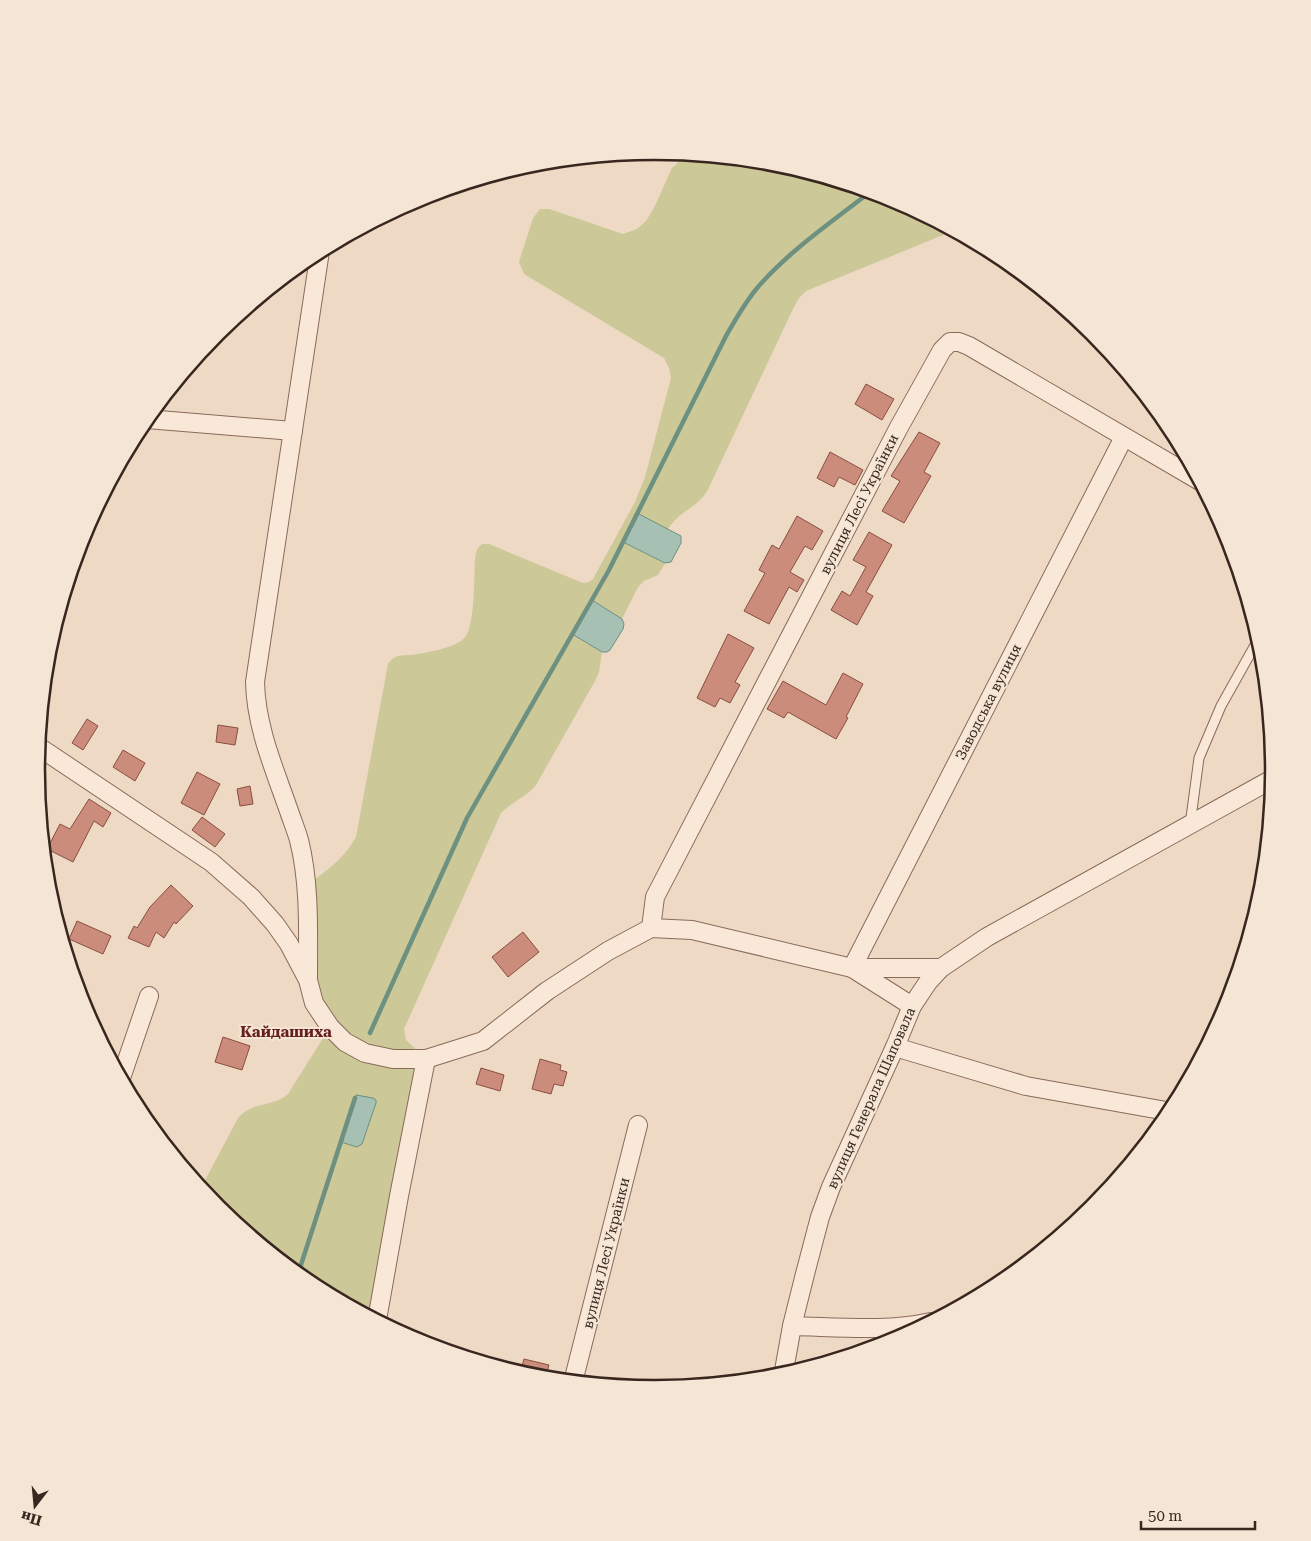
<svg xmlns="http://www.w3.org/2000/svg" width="1311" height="1541" font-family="'Roboto Serif',serif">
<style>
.green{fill:#ccc898}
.water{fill:#a6c1b4;stroke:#6d9080}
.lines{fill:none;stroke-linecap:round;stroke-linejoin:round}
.stream{stroke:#6d9080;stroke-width:4.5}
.building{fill:#cc8c7b;stroke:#884e41}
.service-casing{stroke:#896a5b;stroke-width:11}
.minor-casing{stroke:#896a5b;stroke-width:20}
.service{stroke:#f9e8d8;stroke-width:9}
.minor{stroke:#f9e8d8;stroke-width:18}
.labels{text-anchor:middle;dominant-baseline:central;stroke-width:4;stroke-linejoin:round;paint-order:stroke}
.street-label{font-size:14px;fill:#39261f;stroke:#f5e5d4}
.neighbourhood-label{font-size:15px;font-weight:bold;fill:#651f1e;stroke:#f5e5d4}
.rim{fill:none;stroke:#39261f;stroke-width:2.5}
</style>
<rect width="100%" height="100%" fill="#eed9c4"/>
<path class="green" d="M695 155 777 163 893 199 953 231 806 291 799 298 793 309 711 483C709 488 706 493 703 497 691 510 679 512 668 529L637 514 623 542 665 563 658 575 644 581 638 587 622 619 592 600 572 634 602 652 599 672 595 681 536 785C526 797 512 802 501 813L404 1029 406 1040 426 1059 377 1321 311 1285 217 1208 201 1188 238 1118C255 1100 272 1108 288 1094L330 1027 314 1003 306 886C326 871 344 859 356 837L388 664C394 655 401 655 411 655 425 653 458 648 466 636 475 622 474 578 475 559L477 549 482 544H489L583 583 589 582 593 579 635 502 645 477 671 378 669 368 664 358 524 274 519 262 533 218 540 209H549L623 234 637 229 646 221 654 208 672 168 681 160Z"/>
<g class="water">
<path d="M637 513 681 536V543L671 562 665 563 623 542Z"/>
<path d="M592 600 622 619 624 624 623 629 610 650 607 652H602L572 634Z"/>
<path d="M356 1095 373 1098 376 1100V1103L362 1144 357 1147 341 1142Z"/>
</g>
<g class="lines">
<g class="stream">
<path d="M370 1033 467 818 609 570 726 336C736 319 745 302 758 287 789 251 833 221 870 192"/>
<path d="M298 1274 355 1098"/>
</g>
</g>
<g class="building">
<path d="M866 384 894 399 882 420 855 404Z"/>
<path d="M919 432 940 443 924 472 931 476 904 523 882 511 900 481 891 476Z"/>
<path d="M830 452 863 470 855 485 839 477 834 487 817 478Z"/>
<path d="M797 516 823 531 812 550 805 546 790 572 804 580 797 592 789 587 769 624 744 611 765 573 759 570 772 545 779 549Z"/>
<path d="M869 532 892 545 866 592 873 596 857 625 831 610 842 591 850 596 866 567 853 560Z"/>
<path d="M728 634 754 648 735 682 740 685 730 703 720 698 715 707 697 698Z"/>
<path d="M843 673 863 684 846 717 848 718 836 739 788 712 784 718 767 709 783 681 826 705Z"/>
<path d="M87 719 98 726 83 750 72 743Z"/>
<path d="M218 725 238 728 235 745 216 742Z"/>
<path d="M123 750 145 763 135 781 113 767Z"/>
<path d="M197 772 220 784 204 815 181 803Z"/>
<path d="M250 786 253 804 240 806 237 789Z"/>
<path d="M89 799 111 813 103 827 94 821 73 862 47 849 60 824 70 829Z"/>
<path d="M202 817 225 834 215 847 192 830Z"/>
<path d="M171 885 193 906 176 924 174 922 164 938 156 932 149 947 128 938 134 926 137 928 150 907Z"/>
<path d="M77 921 111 936 103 954 69 939Z"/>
<path d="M523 932 539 952 508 977 492 957Z"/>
<path d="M223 1037 250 1046 242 1070 215 1062Z"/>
<path d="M540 1059 561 1065 560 1070 567 1072 563 1086 554 1084 551 1094 532 1089Z"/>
<path d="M481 1068 504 1075 500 1091 476 1084Z"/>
<path d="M524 1359 549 1365 545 1379 534 1378 520 1373Z"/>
</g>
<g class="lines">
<g class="service-casing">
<path id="service" d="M1190 825 1199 758 1221 706 1259 638"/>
</g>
<g class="minor-casing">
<g id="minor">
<path d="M147 419 293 431"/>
<path d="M39 747 211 862 251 897 275 924 289 944 308 980 314 1003 330 1027 345 1042 365 1053 393 1059H426L483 1041 547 991 608 951 651 928 692 930 852 968H941"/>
<path d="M651 928 655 897 898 429 942 350 950 342H959L969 346 1200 481"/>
<path d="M308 977C308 931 310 884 299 840 296 830 292 820 289 811 274 768 256 727 255 682L320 251"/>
<path d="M912 1006 852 968 1124 437"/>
<path d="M895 1047 1026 1086 1172 1112"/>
<path d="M121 1078 149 996"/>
<path d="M377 1320 399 1196 426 1059"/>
<path d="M792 1326C838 1327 886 1332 931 1322"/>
<path d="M783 1376 792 1326 805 1274 820 1217 831 1187 895 1047 912 1006 928 982 941 968 987 937 1274 778"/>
<path d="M573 1382 638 1125"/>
</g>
</g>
<use href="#service" class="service"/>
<use href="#minor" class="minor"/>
</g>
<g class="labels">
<g class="street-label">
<text transform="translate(859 504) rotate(-63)">вулиця Лесі Українки</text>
<text transform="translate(988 702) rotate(-63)">Заводська вулиця</text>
<text transform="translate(871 1098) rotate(-66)">вулиця Генерала Шаповала</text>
<text transform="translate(606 1253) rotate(-76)">вулиця Лесі Українки</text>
</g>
<g class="neighbourhood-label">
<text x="286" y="1032">Кайдашиха</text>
</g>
</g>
<path d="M0 0H1311V1541H0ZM45 770a610 610 0 1 1 1220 0a610 610 0 1 1-1220 0Z" fill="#f5e5d4" fill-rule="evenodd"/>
<path class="rim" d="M45 770a610 610 0 1 1 1220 0a610 610 0 1 1-1220 0Z"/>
<g transform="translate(35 1506) rotate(196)" stroke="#f5e5d4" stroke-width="4" paint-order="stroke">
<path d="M0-4L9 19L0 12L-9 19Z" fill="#39261f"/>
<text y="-8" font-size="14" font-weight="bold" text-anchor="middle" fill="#39261f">Пн</text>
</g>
<path d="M1141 1521v8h114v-8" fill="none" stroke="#39261f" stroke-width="2.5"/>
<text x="1148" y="1521" font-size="15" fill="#39261f" stroke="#f5e5d4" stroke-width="4" paint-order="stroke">50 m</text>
</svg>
